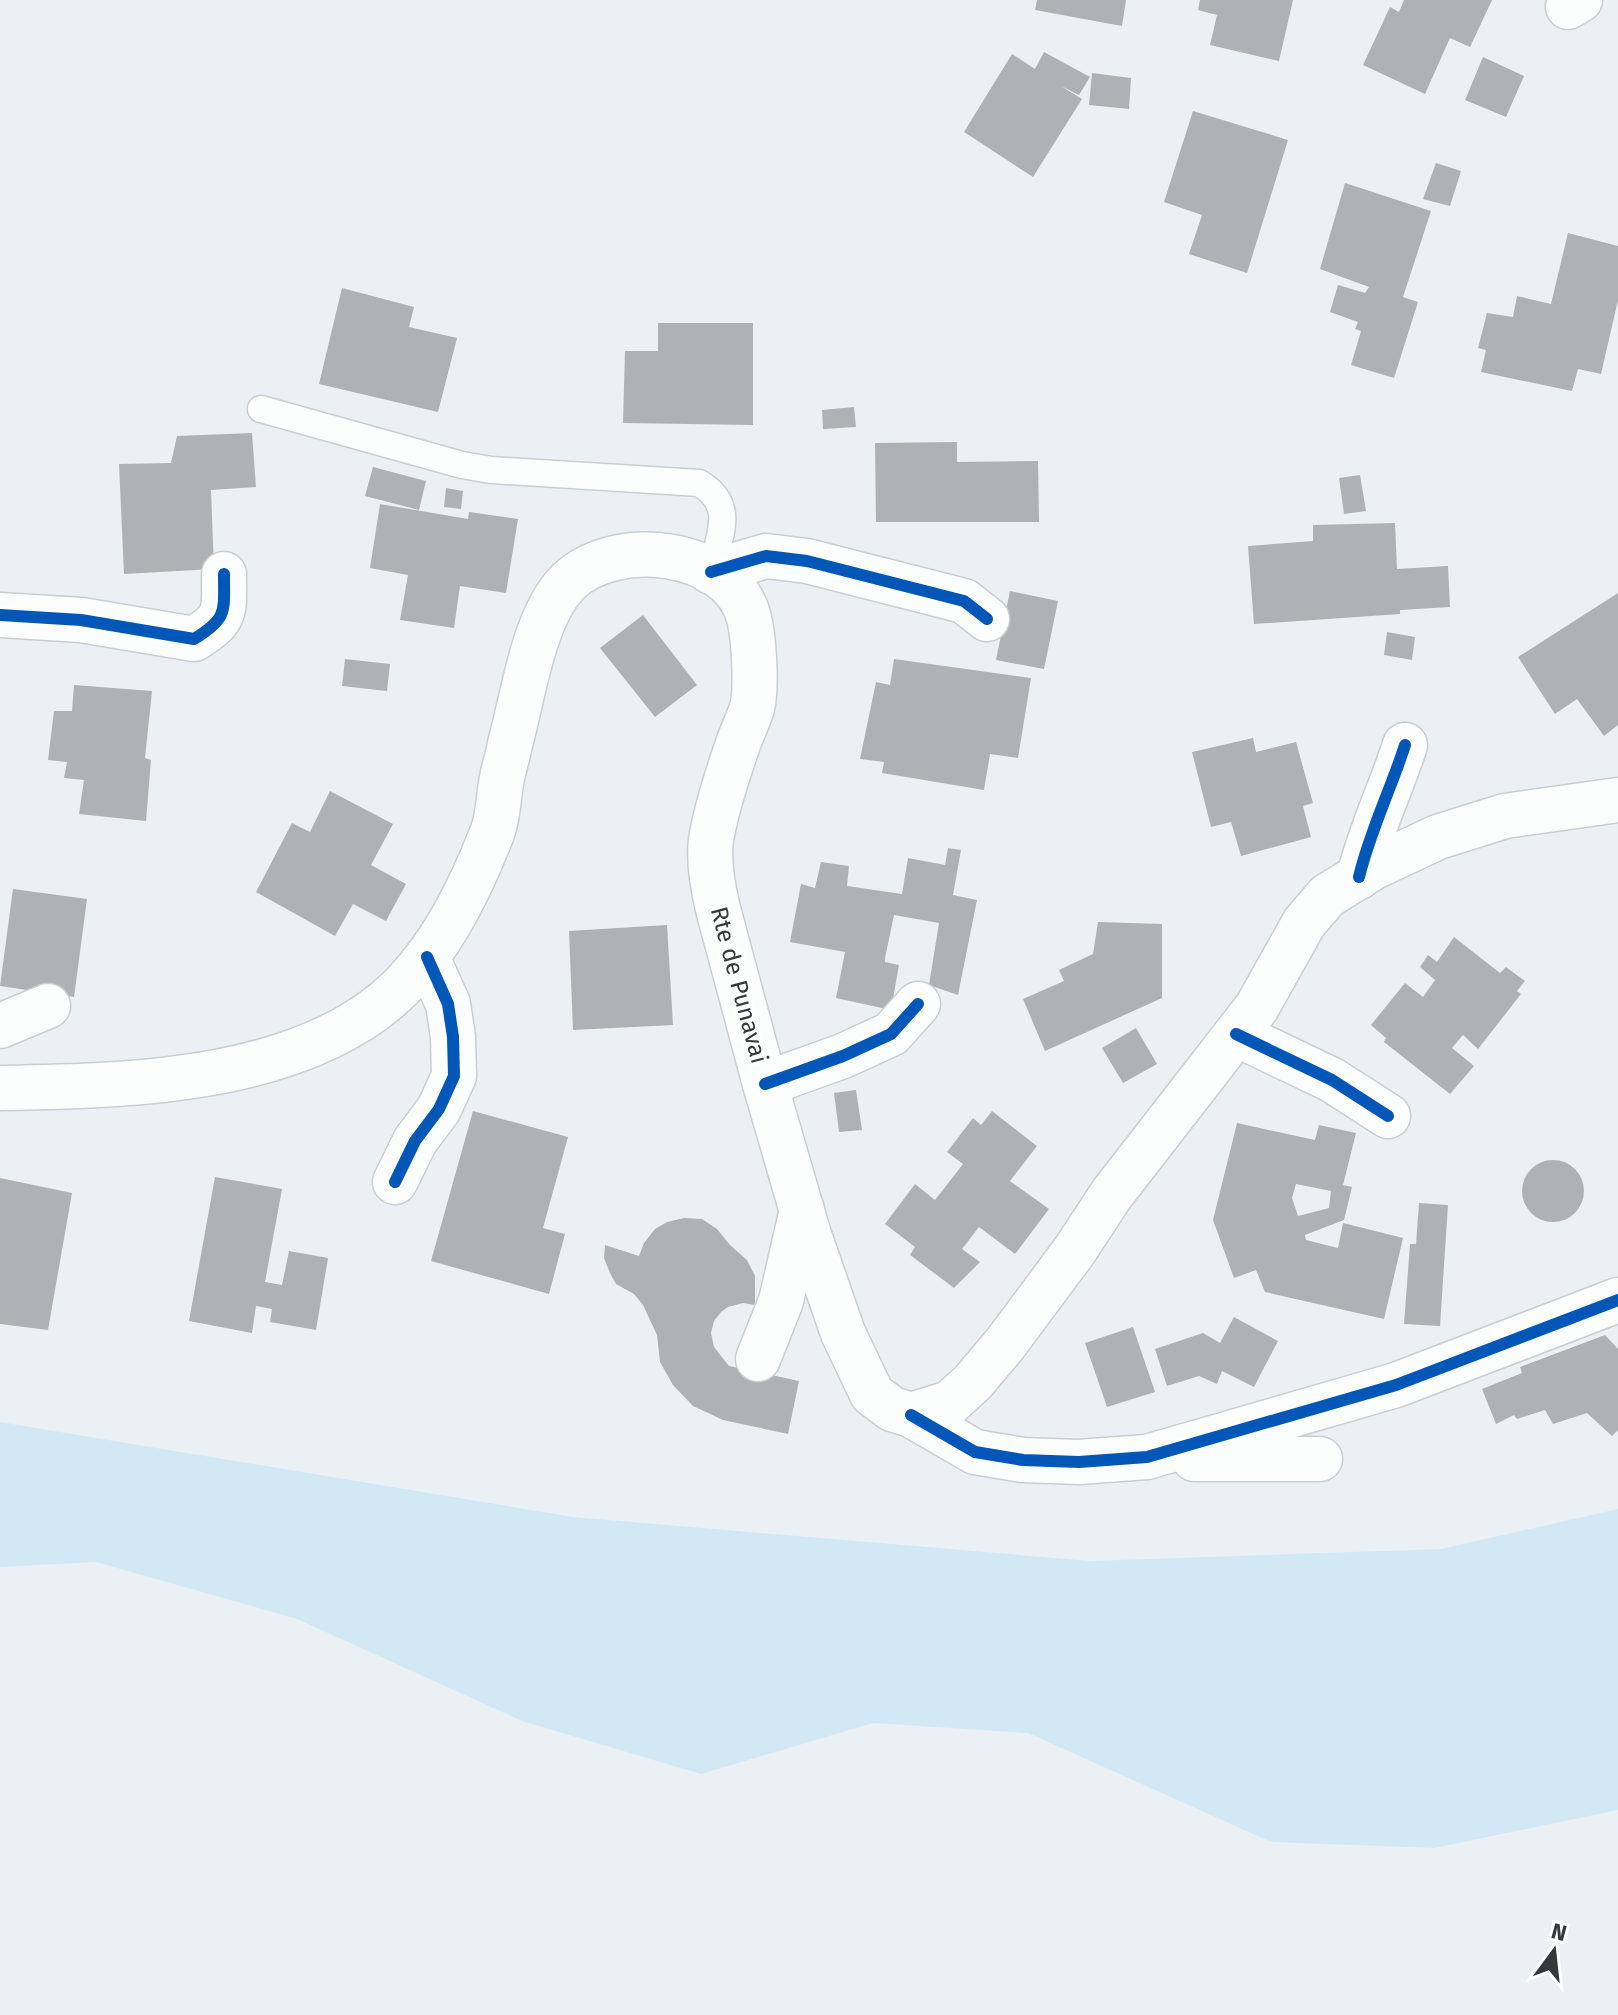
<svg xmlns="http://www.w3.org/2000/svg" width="1618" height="2015" font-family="'Fira Sans',sans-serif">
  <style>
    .green { fill: #d3e8f5 }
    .building { fill: #aeb2b5; fill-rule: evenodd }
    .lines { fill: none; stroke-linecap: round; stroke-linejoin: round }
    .service-casing { stroke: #caced1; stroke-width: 29 }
    .minor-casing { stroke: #caced1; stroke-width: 47 }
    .secondary-casing { stroke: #caced1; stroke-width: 47 }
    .service { stroke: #fcfdfd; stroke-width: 26 }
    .minor { stroke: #fcfdfd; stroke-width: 44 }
    .secondary { stroke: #fcfdfd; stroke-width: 44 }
    .cycleway-casing { stroke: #fff; stroke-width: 17 }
    .cycleway { stroke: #0057b8; stroke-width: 12 }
    .labels { text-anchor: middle; stroke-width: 8; stroke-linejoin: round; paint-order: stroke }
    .street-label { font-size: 24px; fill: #35393c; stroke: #fff }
  </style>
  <rect width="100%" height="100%" fill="#ebf0f4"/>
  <!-- green -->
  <polygon class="green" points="0,1422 573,1517 1090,1561 1441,1549 1618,1509 1618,1810 1434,1848 1271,1842 1028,1733 873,1723 701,1774 522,1721 297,1619 96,1562 0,1567"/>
  <!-- building -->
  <g class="building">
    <polygon points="1037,0 1126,0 1122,26 1035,10"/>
    <polygon points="1200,0 1293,0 1279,61 1210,45 1217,15 1198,10"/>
    <polygon points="1404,0 1492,0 1470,47 1450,38 1425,94 1363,65 1390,7 1399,12"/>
    <polygon points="1044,52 1090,77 1079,95 1061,86 1082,99 1033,177 964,132 1012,54 1035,69"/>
    <polygon points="1483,57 1524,76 1506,117 1465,100"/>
    <polygon points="1092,73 1131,78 1129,109 1089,105"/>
    <polygon points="1193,111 1288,140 1247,273 1189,254 1202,215 1164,202"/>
    <polygon points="1436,163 1461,171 1450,206 1423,199"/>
    <polygon points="1345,183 1431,211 1403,297 1418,302 1394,378 1351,365 1361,331 1355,329 1358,322 1330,312 1338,285 1365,293 1369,287 1320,269"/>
    <polygon points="1568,233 1618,246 1618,300 1601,374 1578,369 1572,391 1481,372 1486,350 1478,348 1487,313 1513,317 1517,296 1551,304"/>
    <polygon points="342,288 414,307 409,327 457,338 438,412 319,384"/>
    <polygon points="658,323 753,323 753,425 623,423 625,351 658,351"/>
    <polygon points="854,407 856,427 823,429 822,410"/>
    <polygon points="252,433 256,487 211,490 214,569 124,574 119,464 171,463 177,436"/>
    <polygon points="957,442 957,462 1038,461 1039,522 876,522 875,443"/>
    <polygon points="373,467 426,481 419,510 365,496"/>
    <polygon points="1360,475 1366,511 1344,514 1339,478"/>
    <polygon points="446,488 463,491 461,509 444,507"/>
    <polygon points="380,504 468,519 469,512 518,519 506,593 460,586 454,628 400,620 408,575 370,568"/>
    <polygon points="1395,523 1397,569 1448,566 1450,607 1400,610 1400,614 1254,624 1248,546 1313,541 1313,525"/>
    <polygon points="1010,591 1058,601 1044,669 996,660"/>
    <polygon points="1618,593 1618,725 1604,736 1577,699 1555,714 1518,657"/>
    <polygon points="643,615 697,685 655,717 600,648"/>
    <polygon points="1387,632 1415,637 1412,660 1384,655"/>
    <polygon points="345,659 390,664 387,691 342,686"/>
    <polygon points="894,659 1031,678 1018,758 990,754 984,790 882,773 884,762 860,759 876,682 890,685"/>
    <polygon points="74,685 152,691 145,758 151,760 146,821 79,814 84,780 64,778 67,762 48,760 54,711 72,711"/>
    <polygon points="1253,738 1256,752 1296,742 1313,803 1303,806 1311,837 1241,856 1231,822 1211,827 1192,752"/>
    <polygon points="330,791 393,824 371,865 406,884 386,921 353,904 335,936 256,892 292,823 310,832"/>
    <polygon points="948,848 961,850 953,895 977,900 958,995 929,985 939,923 894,915 885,958 885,962 899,965 891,1010 836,998 845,952 790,942 801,884 815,888 821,862 849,866 847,886 902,894 908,858 945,865"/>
    <polygon points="13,889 87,899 74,997 0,986"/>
    <polygon points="1098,922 1162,924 1162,998 1045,1051 1023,999 1064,981 1059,970 1093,954"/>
    <polygon points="667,925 673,1025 573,1030 569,931"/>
    <polygon points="1454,937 1500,973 1506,967 1525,981 1517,991 1521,994 1478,1049 1463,1035 1452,1048 1474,1066 1450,1094 1384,1042 1386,1038 1371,1025 1405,983 1423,997 1435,980 1420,967 1428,955 1437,962"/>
    <polygon points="1136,1028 1157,1064 1123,1083 1102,1048"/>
    <polygon points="856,1090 862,1130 839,1132 834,1093"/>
    <polygon points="473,1111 568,1137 543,1228 565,1234 549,1294 431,1261"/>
    <polygon points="992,1111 1037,1146 1010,1181 1049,1209 1015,1254 979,1227 962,1249 980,1262 954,1288 910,1255 915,1247 885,1224 915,1184 935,1200 963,1164 947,1152 973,1118 981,1125"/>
    <path d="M1237,1123L1315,1140L1319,1125L1356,1133L1343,1185L1352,1187L1344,1220L1305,1235L1306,1240L1338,1248L1343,1223L1403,1238L1384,1319L1265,1292L1256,1270L1234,1278L1213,1220ZM1296,1184L1331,1191L1329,1208L1298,1216L1292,1198Z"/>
    <circle cx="1553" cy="1191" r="31"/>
    <polygon points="215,1177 282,1189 265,1282 282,1285 289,1251 328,1258 316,1330 270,1322 272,1309 256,1306 252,1333 189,1321"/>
    <polygon points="0,1178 72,1193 48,1330 0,1324"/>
    <polygon points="1419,1203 1448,1205 1440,1326 1404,1324 1410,1244 1416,1244"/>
    <polygon points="684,1218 702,1219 717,1229 730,1245 747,1260 755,1276 755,1305 743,1303 728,1307 721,1312 714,1321 711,1333 714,1347 729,1366 799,1381 788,1434 723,1420 693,1406 673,1385 660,1362 657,1335 643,1305 634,1294 616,1284 610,1273 604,1258 605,1245 639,1256 644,1243 655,1229 667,1222"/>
    <polygon points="1234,1317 1278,1341 1254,1387 1222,1371 1217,1384 1199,1376 1167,1386 1155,1349 1203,1333 1220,1343"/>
    <polygon points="1133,1327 1155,1392 1107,1407 1085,1343"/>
    <polygon points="1605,1335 1618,1349 1618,1430 1612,1436 1587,1413 1553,1424 1545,1410 1517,1419 1514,1415 1496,1424 1482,1389 1522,1373 1520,1367"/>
  </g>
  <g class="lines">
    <defs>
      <path id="service" d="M261,409L462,465L491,470L699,483C737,505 719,536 711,572"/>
      <g id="minor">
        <polyline points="1568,7 1580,0"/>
        <polyline points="711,572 766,556 807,561 964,601 987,619"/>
        <path d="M0,615L81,620L194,639C228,618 224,612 224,574"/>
        <path d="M1359,877C1370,831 1391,789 1405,745"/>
        <polyline points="0,1026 48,1006"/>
        <polyline points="1236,1034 1332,1080 1388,1116"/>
        <polyline points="765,1084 843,1056 891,1034 918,1004"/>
        <polyline points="395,1182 415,1141 439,1109 454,1076 453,1037 448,1004 427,957"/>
        <polyline points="758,1359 781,1301 802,1210"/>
        <polyline points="911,1415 975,1452 1023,1460 1079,1462 1147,1457 1396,1385 1618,1300"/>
        <polyline points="1194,1459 1320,1459"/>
      </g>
      <path id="secondary" d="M0,1088C129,1086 311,1083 406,982C445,941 472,885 492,833C499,816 498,796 502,778C504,767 508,756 510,744C523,698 533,617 568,582C615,536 731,548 749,618C754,638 757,688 752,708C748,721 741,734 737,747C727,776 716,809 711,840C708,862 713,888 718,909L765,1084L808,1232L843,1333L872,1394L892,1409L911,1415L950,1403L973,1382L1005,1344L1075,1250L1111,1195L1257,1007L1304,923L1327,896L1374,867L1438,837L1505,816L1618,800"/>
    </defs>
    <!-- service casing -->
    <use href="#service" class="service-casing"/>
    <!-- minor casing -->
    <use href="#minor" class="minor-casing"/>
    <!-- secondary casing -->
    <use href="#secondary" class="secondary-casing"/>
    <!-- service -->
    <use href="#service" class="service"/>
    <!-- minor -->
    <use href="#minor" class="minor"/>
    <!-- secondary -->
    <use href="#secondary" class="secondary"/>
    <defs>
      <g id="cycleway">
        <polyline points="711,572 766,556 807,561 964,601 987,619"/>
        <path d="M0,615L81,620L194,639C228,618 224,612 224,574"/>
        <path d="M1359,877C1370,831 1391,789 1405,745"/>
        <polyline points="1236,1034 1332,1080 1388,1116"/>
        <polyline points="765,1084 843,1056 891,1034 918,1004"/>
        <polyline points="395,1182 415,1141 439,1109 454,1076 453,1037 448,1004 427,957"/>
        <polyline points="911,1415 975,1452 1023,1460 1079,1462 1147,1457 1396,1385 1618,1300"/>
      </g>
    </defs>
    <!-- cycleway casing -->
    <use href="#cycleway" class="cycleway-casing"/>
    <!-- cycleway -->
    <use href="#cycleway" class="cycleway"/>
  </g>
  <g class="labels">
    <!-- street labels -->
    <g class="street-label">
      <text transform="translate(739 985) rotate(75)" y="8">Rte de Punavai</text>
    </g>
  </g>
  <!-- north arrow -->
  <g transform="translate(1554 1951) rotate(15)" stroke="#ffffff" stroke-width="6" paint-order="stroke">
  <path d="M0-6L14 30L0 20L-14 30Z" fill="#35393c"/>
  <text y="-12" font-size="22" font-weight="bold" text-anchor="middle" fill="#35393c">N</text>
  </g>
</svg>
